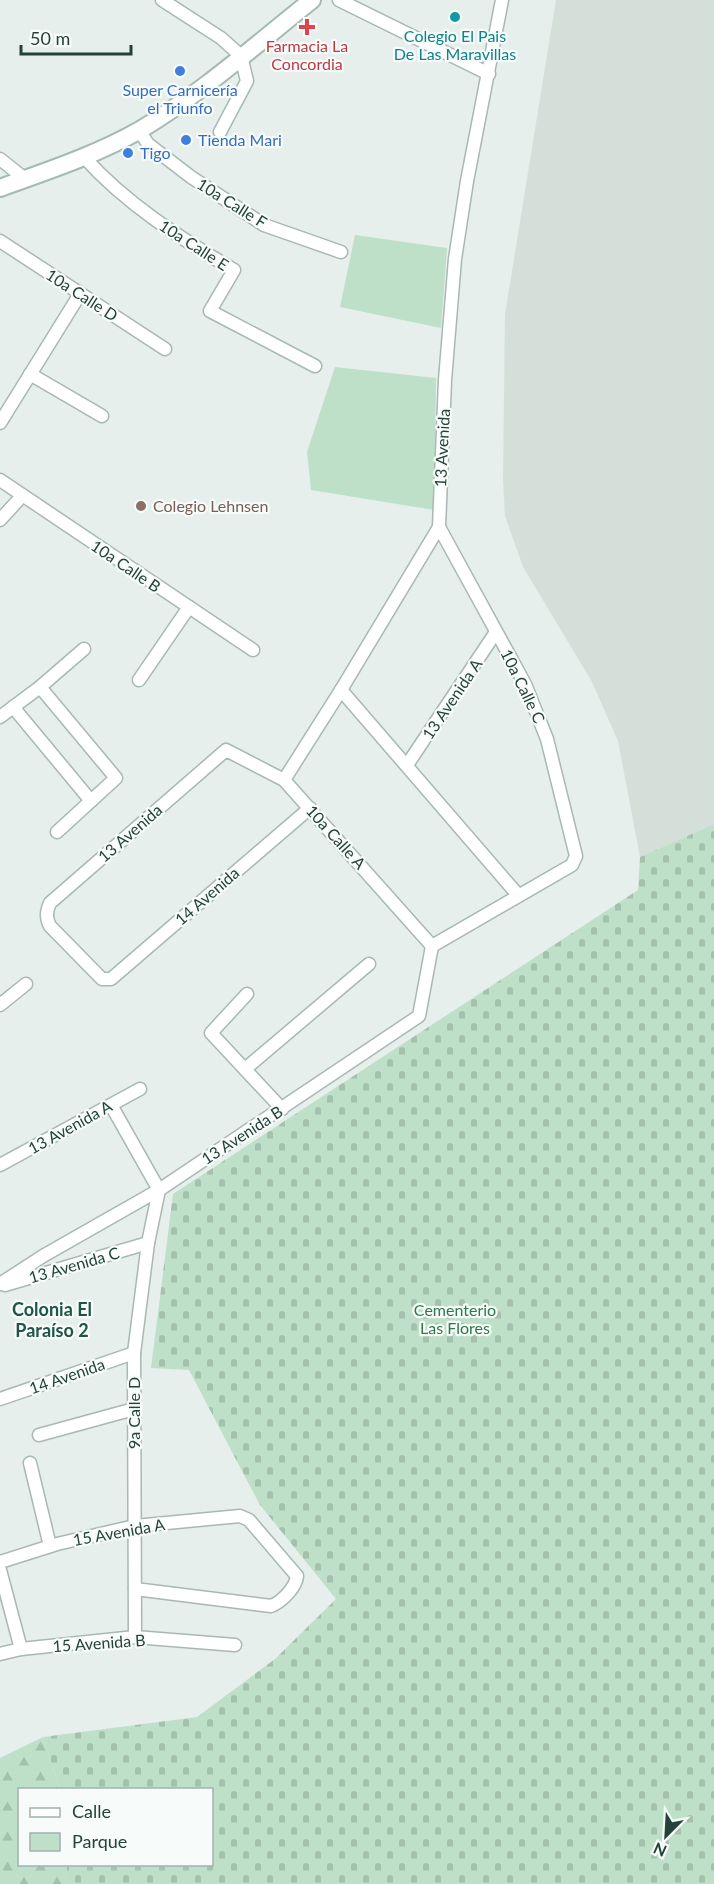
<svg xmlns="http://www.w3.org/2000/svg" width="714" height="1884" font-family="Lato,sans-serif">
  <style>
    .built { fill: #d4dfda }
    .forest { fill: url(#forest-firs) }
    .cemetery { fill: url(#cemetery-stones) }
    .park { fill: #bfe0c8 }
    .lines { fill: none; stroke-linecap: round; stroke-linejoin: round }
    .minor-casing { stroke: #a8b8b2; stroke-width: 15 }
    .secondary-casing { stroke: #a4bbb3; stroke-width: 20 }
    .minor { stroke: #fff; stroke-width: 12 }
    .secondary { stroke: #fff; stroke-width: 16 }
    .culture-dot { fill: #0f9aa8; stroke: #f7fbf9; stroke-width: 2 }
    .health-dot { fill: #e0444e; stroke: #f7fbf9; stroke-width: 2 }
    .shop-dot { fill: #3f7fe0; stroke: #f7fbf9; stroke-width: 2 }
    .education-dot { fill: #8d6e63; stroke: #f7fbf9; stroke-width: 2 }
    .labels { text-anchor: middle; stroke-width: 4.5; stroke-linejoin: round; paint-order: stroke }
    .culture-label { font-size: 16px; fill: #0d838f; stroke: #f7fbf9 }
    .health-label { font-size: 16px; fill: #be3a42; stroke: #f7fbf9 }
    .shop-label { font-size: 16px; fill: #366cbe; stroke: #f7fbf9; text-anchor: start }
    .street-label { font-size: 16px; fill: #24423a; stroke: #f7fbf9 }
    .education-label { font-size: 16px; fill: #785e54; stroke: #f7fbf9; text-anchor: start }
    .park-label { font-size: 16px; fill: #2d7a4b; stroke: #f7fbf9 }
    .neighbourhood-label { font-size: 18px; font-weight: bold; fill: #1f5548; stroke: #f7fbf9 }
  </style>
  <defs>
    <pattern id="forest-firs" width="22" height="20" patternUnits="userSpaceOnUse" patternTransform="scale(1.5)"><rect width="22" height="20" fill="#bfe0c8"/><path d="M5 1l3.5 6h-7zM16 11l3.5 6h-7z" fill="#a4c1ad"/></pattern>
    <pattern id="cemetery-stones" width="16" height="16" patternUnits="userSpaceOnUse" patternTransform="scale(1.5)"><rect width="16" height="16" fill="#bfe0c8"/><path d="M2 7V4a2 2 0 0 1 4 0v3zM10 15v-3a2 2 0 0 1 4 0v3z" fill="#a4c1ad"/></pattern>
  </defs>
  <rect width="100%" height="100%" fill="#e6efeb"/>
  <!-- built -->
  <polygon class="built" points="556,0 714,0 714,824 640,857 618,741 592,682 523,567 505,516 503,479 505,314"/>
  <!-- forest -->
  <polygon class="forest" points="43,1737 60,1789 20,1790 20,1864 67,1865 65,1884 0,1884 0,1758"/>
  <!-- cemetery -->
  <polygon class="cemetery" points="714,824 714,1884 65,1884 67,1865 212,1864 212,1790 60,1789 43,1737 197,1717 275,1659 336,1599 260,1505 189,1370 151,1368 173,1194 638,890 640,857"/>
  <!-- park -->
  <g class="park">
    <polygon points="355,235 447,248 441,328 340,307"/>
    <polygon points="335,367 436,378 434,510 311,490 307,452"/>
  </g>
  <g class="lines">
    <defs>
      <g id="minor">
        <polyline points="162,0 221,38 241,56 247,81 220,132"/>
        <polyline points="339,0 489,74"/>
        <polyline points="139,130 148,144 191,177 264,225 341,252"/>
        <path d="M84,157C126,204 180,238 234,270L210,311L315,366"/>
        <polyline points="0,159 25,179"/>
        <polyline points="0,241 165,349"/>
        <polyline points="30,374 102,416"/>
        <polyline points="0,423 80,294"/>
        <polyline points="0,480 253,650"/>
        <polyline points="0,520 22,496"/>
        <polyline points="139,680 189,607"/>
        <polyline points="40,687 116,778 57,832"/>
        <polyline points="341,690 518,895"/>
        <polyline points="13,707 91,801"/>
        <polyline points="0,717 40,687 84,649"/>
        <polyline points="407,765 496,632"/>
        <polyline points="284,780 341,690 439,527 445,380 455,259 467,181 502,0"/>
        <path d="M310,808L111,979H102L50,926C46,918 46,912 50,903L226,750L284,780L432,946"/>
        <polyline points="432,946 572,865 576,856 547,739 525,684 439,527"/>
        <polyline points="247,994 211,1033 282,1109"/>
        <polyline points="0,1005 26,984"/>
        <polyline points="245,1069 369,964"/>
        <polyline points="111,1105 159,1190 148,1243 134,1353 135,1637"/>
        <polyline points="0,1165 140,1089"/>
        <polyline points="0,1284 43,1256 159,1190 419,1016 432,946"/>
        <polyline points="5,1285 148,1243"/>
        <polyline points="0,1399 134,1353"/>
        <polyline points="39,1435 134,1409"/>
        <polyline points="30,1463 50,1546"/>
        <path d="M0,1562L57,1544L135,1526L240,1516L249,1520L297,1576C296,1587 282,1602 271,1606L135,1589"/>
        <polyline points="0,1570 21,1649"/>
        <polyline points="0,1654 21,1649 135,1637 235,1645"/>
      </g>
      <path id="secondary" d="M0,188C47,171 96,155 140,130C199,95 258,43 312,0"/>
    </defs>
    <!-- minor casing -->
    <use href="#minor" class="minor-casing"/>
    <!-- secondary casing -->
    <use href="#secondary" class="secondary-casing"/>
    <!-- minor -->
    <use href="#minor" class="minor"/>
    <!-- secondary -->
    <use href="#secondary" class="secondary"/>
  </g>
  <!-- markers -->
  <circle class="culture-dot" cx="455" cy="17" r="6"/>
  <path class="health-dot" d="M304 18h6v6h6v6h-6v6h-6v-6h-6v-6h6z"/>
  <g class="shop-dot">
    <circle cx="180" cy="71" r="6"/>
    <circle cx="186" cy="140" r="6"/>
    <circle cx="128" cy="153" r="6"/>
  </g>
  <circle class="education-dot" cx="141" cy="506" r="6"/>
  <g class="labels">
    <!-- culture labels -->
    <g class="culture-label">
      <text x="455" y="42">Colegio El Pais<tspan x="455" dy="18">De Las Maravillas</tspan></text>
    </g>
    <!-- health labels -->
    <g class="health-label">
      <text x="307" y="52">Farmacia La<tspan x="307" dy="18">Concordia</tspan></text>
    </g>
    <!-- shop labels -->
    <g class="shop-label">
      <text x="180" y="96" text-anchor="middle">Super Carnicería<tspan x="180" dy="18">el Triunfo</tspan></text>
      <text x="198" y="146">Tienda Mari</text>
      <text x="140" y="159">Tigo</text>
    </g>
    <!-- street labels -->
    <g class="street-label">
      <text transform="translate(232 203) rotate(32)" y="6">10a Calle F</text>
      <text transform="translate(194 245) rotate(33)" y="6">10a Calle E</text>
      <text transform="translate(82 295) rotate(33)" y="6">10a Calle D</text>
      <text transform="translate(442 448) rotate(-87)" y="6">13 Avenida</text>
      <text transform="translate(126 566) rotate(34)" y="6">10a Calle B</text>
      <text transform="translate(523 686) rotate(64)" y="6">10a Calle C</text>
      <text transform="translate(452 699) rotate(-56)" y="6">13 Avenida A</text>
      <text transform="translate(130 833) rotate(-41)" y="6">13 Avenida</text>
      <text transform="translate(336 837) rotate(48)" y="6">10a Calle A</text>
      <text transform="translate(207 896) rotate(-41)" y="6">14 Avenida</text>
      <text transform="translate(70 1127) rotate(-29)" y="6">13 Avenida A</text>
      <text transform="translate(242 1135) rotate(-33)" y="6">13 Avenida B</text>
      <text transform="translate(74 1265) rotate(-16)" y="6">13 Avenida C</text>
      <text transform="translate(67 1376) rotate(-19)" y="6">14 Avenida</text>
      <text transform="translate(134 1413) rotate(-90)" y="6">9a Calle D</text>
      <text transform="translate(119 1532) rotate(-10)" y="6">15 Avenida A</text>
      <text transform="translate(99 1643) rotate(-4)" y="6">15 Avenida B</text>
    </g>
    <!-- education labels -->
    <g class="education-label">
      <text x="153" y="512">Colegio Lehnsen</text>
    </g>
    <!-- park labels -->
    <g class="park-label">
      <text x="455" y="1316">Cementerio<tspan x="455" dy="18">Las Flores</tspan></text>
    </g>
    <!-- neighbourhood labels -->
    <g class="neighbourhood-label">
      <text x="52" y="1316">Colonia El<tspan x="52" dy="21">Paraíso 2</tspan></text>
    </g>
  </g>
  <!-- legend -->
  <rect x="18" y="1788" width="195" height="78" fill="#f7fbf9" stroke="#a3b1ad" stroke-width="1.5"/>
  <rect x="30" y="1808" width="30" height="9" fill="#ffffff" stroke="#a3b1ad" stroke-width="1.5"/>
  <text x="72" y="1818" font-size="18" fill="#24423a">Calle</text>
  <rect x="30" y="1833" width="30" height="18" fill="#bfe0c8" stroke="#a3b1ad" stroke-width="1.5"/>
  <text x="72" y="1848" font-size="18" fill="#24423a">Parque</text>
  <!-- north arrow -->
  <g transform="translate(666 1836) rotate(204)" stroke="#f7fbf9" stroke-width="4.5" paint-order="stroke">
  <path d="M0-4.5L10 22L0 15L-10 22Z" fill="#24423a"/>
  <text y="-9" font-size="16" font-weight="bold" text-anchor="middle" fill="#24423a">N</text>
  </g>
  <!-- scale -->
  <path d="M21 45v9h110v-9" fill="none" stroke="#24423a" stroke-width="3"/>
  <text x="30" y="45" font-size="18" fill="#24423a" stroke="#f7fbf9" stroke-width="4.5" paint-order="stroke">50 m</text>
</svg>
